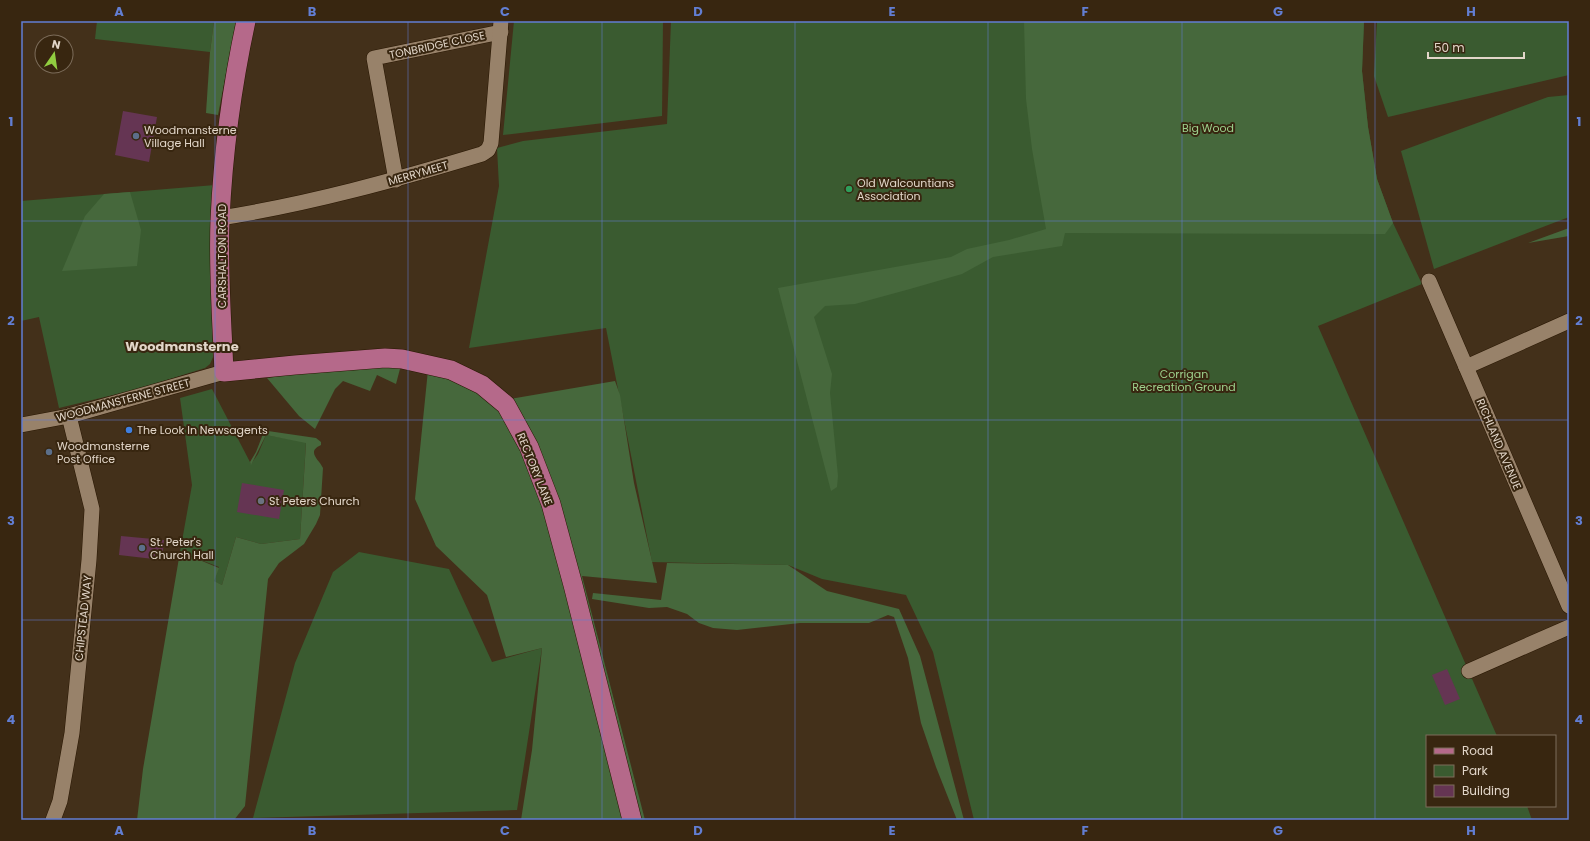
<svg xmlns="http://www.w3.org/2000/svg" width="1590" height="841" font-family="Poppins,sans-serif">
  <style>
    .green { fill: #3a5b30 }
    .forest { fill: #46683c }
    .building { fill: #653553 }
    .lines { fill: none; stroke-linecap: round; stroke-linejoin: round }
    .minor-casing { stroke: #291703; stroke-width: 16 }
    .major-casing { stroke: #291703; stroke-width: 20 }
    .minor { stroke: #98826a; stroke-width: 15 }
    .major { stroke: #b5698a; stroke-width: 19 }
    .grid { fill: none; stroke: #627ed3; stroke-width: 1; stroke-opacity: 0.55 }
    .service-dot { fill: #5c6f8a; stroke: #382610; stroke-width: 1.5 }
    .leisure-dot { fill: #2e9e5b; stroke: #382610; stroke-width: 1.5 }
    .shop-dot { fill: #3f7fe0; stroke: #382610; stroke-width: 1.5 }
    .worship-dot { fill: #6b7280; stroke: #382610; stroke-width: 1.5 }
    .labels { text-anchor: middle; stroke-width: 4; stroke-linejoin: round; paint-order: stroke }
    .street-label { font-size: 11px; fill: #e2d6c9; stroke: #382610 }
    .park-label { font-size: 11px; fill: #9dd18d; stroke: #382610 }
    .poi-label { font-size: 11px; fill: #e2d6c9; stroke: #382610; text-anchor: start }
    .quarter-label { font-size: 13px; font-weight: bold; fill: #e2d6c9; stroke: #382610 }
    .neatline { fill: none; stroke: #627ed3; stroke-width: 1.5 }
    .grid-label { font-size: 13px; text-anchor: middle; font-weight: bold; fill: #627ed3 }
  </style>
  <rect width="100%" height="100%" fill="#43301a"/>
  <!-- green -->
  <g class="green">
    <polygon points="97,21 214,21 210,52 95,39"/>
    <polygon points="514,21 663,21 662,116 503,135"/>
    <polygon points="671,21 1364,21 1362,71 1368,127 1377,179 1393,223 1422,284 1318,326 1497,736 1427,736 1427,806 1527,806 1532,820 974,820 933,652 906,595 822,579 788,565 652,562 606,328 469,348 499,186 497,148 523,141 667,124"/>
    <polygon points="1377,21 1569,21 1569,75 1388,117 1374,76"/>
    <polygon points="1569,95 1569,217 1434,269 1401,151 1548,97"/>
    <polygon points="215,185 212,219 213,357 210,364 205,368 138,389 59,408 39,317 21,321 21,201"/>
    <polygon points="212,389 251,464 258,454 266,435 306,442 300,539 261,544 236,537 222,585 213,581 219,567 180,552 192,485 180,398"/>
    <polygon points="359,552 449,569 492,662 542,648 517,810 253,818 295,663 333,572"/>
  </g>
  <!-- forest -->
  <g class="forest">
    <polygon points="214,21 236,21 218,115 206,113 210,52"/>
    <polygon points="1024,21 1364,21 1362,71 1368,127 1377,179 1393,223 1385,234 1065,233 1062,246 993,257 962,274 910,289 855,304 825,306 814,317 832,374 830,393 838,476 837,487 831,491 778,288 951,257 967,249 1009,240 1046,229 1032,149 1026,99"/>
    <polygon points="130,192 141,230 137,266 62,271 85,216 104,194"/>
    <polygon points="1569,228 1569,236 1528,243"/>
    <polygon points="401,365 396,384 377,375 370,391 343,381 335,389 315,429 299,416 267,378 294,374"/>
    <polygon points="428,370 510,399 615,381 620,395 634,483 657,583 582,576 645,820 521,820 532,750 542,648 506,657 487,595 436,546 415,499"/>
    <path d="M268,431L316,438L321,442V445C306,452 319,459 323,468L320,515L316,524L304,544L279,563L268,579L245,806L234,820H137L143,769L180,552L219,568L214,581L222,585L236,537L261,544L300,539L306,443L266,435L251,465L250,462L256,452L263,434Z"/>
    <polygon points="667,563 788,565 827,591 899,609 920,656 964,820 957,820 936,767 921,723 908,658 894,617 888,615 869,623 800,623 737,630 713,628 699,623 687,614 667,607 649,608 592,599 593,593 661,600"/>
  </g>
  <!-- building -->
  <g class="building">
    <polygon points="123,111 157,117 149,162 115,155"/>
    <polygon points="242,483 284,490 279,519 237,512"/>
    <polygon points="121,536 164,540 162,560 119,555"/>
    <polygon points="1447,669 1460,699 1445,705 1432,675"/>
  </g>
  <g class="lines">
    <defs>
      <g id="minor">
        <polyline points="396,180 374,58 501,32"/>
        <path d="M220,218C309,204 396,180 482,154L488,150L491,143L501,21"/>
        <polyline points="1429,281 1569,606"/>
        <polyline points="1466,367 1569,321"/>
        <polyline points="21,425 69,416 224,372"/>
        <polyline points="1469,671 1569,627"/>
        <polyline points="53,820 60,801 72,733 89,560 92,509 69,416"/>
      </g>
      <path id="major" d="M246,21C232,86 223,153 220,220C218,271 222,322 224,372L295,365L385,358L402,359L451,370L482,385L506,405L529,447L551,504L573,585L632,820"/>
    </defs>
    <!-- minor casing -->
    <use href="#minor" class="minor-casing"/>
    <!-- major casing -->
    <use href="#major" class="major-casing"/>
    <!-- minor -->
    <use href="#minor" class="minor"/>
    <!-- major -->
    <use href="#major" class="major"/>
  </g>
  <!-- grid -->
  <path class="grid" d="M215,21V820M408,21V820M602,21V820M795,21V820M988,21V820M1182,21V820M1375,21V820M21,221H1569M21,420H1569M21,620H1569"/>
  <!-- markers -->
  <g class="service-dot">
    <circle cx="136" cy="136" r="4"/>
    <circle cx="49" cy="452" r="4"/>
    <circle cx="142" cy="548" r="4"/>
  </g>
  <circle class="leisure-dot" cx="849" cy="189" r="4"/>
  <circle class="shop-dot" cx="129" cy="430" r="4"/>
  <circle class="worship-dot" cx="261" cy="501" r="4"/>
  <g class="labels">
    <!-- street labels -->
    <g class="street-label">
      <text transform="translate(437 45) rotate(-12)" y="4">TONBRIDGE CLOSE</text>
      <text transform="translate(418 173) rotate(-16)" y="4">MERRYMEET</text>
      <text transform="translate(222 256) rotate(-90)" y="4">CARSHALTON ROAD</text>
      <text transform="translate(123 400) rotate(-15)" y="4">WOODMANSTERNE STREET</text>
      <text transform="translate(1499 444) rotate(67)" y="4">RICHLAND AVENUE</text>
      <text transform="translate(535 469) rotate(68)" y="4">RECTORY LANE</text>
      <text transform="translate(83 618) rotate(-84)" y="4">CHIPSTEAD WAY</text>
    </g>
    <!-- park labels -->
    <g class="park-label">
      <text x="1208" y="132">Big Wood</text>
      <text x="1184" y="378">Corrigan<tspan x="1184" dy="13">Recreation Ground</tspan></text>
    </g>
    <!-- poi labels -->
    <g class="poi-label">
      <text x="144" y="134">Woodmansterne<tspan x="144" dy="13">Village Hall</tspan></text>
      <text x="857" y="187">Old Walcountians<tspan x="857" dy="13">Association</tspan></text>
      <text x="137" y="434">The Look In Newsagents</text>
      <text x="57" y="450">Woodmansterne<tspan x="57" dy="13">Post Office</tspan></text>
      <text x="269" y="505">St Peters Church</text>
      <text x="150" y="546">St. Peter's<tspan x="150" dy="13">Church Hall</tspan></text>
    </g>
    <!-- quarter labels -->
    <g class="quarter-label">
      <text x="182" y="351">Woodmansterne</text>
    </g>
  </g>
  <!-- border -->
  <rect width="1590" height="841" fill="none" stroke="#382610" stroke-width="44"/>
  <!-- legend -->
  <rect x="1426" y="735" width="130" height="72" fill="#382610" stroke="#7c6c5a"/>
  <rect x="1434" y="748" width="20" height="6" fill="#b5698a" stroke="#7c6c5a"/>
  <text x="1462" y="755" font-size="12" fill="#e2d6c9">Road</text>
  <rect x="1434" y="765" width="20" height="12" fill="#3a5b30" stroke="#7c6c5a"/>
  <text x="1462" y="775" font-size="12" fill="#e2d6c9">Park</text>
  <rect x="1434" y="785" width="20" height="12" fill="#653553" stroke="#7c6c5a"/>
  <text x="1462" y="795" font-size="12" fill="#e2d6c9">Building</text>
  <!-- north arrow -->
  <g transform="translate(54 54) rotate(13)"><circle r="19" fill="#382610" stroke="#7c6c5a"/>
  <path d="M0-3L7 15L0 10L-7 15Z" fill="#91cd40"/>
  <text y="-6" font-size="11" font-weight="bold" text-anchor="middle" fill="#e2d6c9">N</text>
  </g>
  <!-- scale -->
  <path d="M1428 52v6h96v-6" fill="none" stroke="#e2d6c9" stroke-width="2"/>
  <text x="1434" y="52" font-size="12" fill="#e2d6c9" stroke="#382610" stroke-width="3" paint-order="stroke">50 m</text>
  <rect x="22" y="22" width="1546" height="797" class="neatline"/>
  <g class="grid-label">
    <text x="119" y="16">A</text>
    <text x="312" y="16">B</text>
    <text x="505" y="16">C</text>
    <text x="698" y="16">D</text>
    <text x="892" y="16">E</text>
    <text x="1085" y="16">F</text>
    <text x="1278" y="16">G</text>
    <text x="1471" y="16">H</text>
    <text x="11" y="126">1</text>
    <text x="1579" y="126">1</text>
    <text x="11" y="325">2</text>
    <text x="1579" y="325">2</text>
    <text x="11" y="525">3</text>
    <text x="1579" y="525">3</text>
    <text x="11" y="724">4</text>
    <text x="1579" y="724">4</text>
    <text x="119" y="835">A</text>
    <text x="312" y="835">B</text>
    <text x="505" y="835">C</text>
    <text x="698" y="835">D</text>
    <text x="892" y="835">E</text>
    <text x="1085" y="835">F</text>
    <text x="1278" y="835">G</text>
    <text x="1471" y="835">H</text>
  </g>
</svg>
